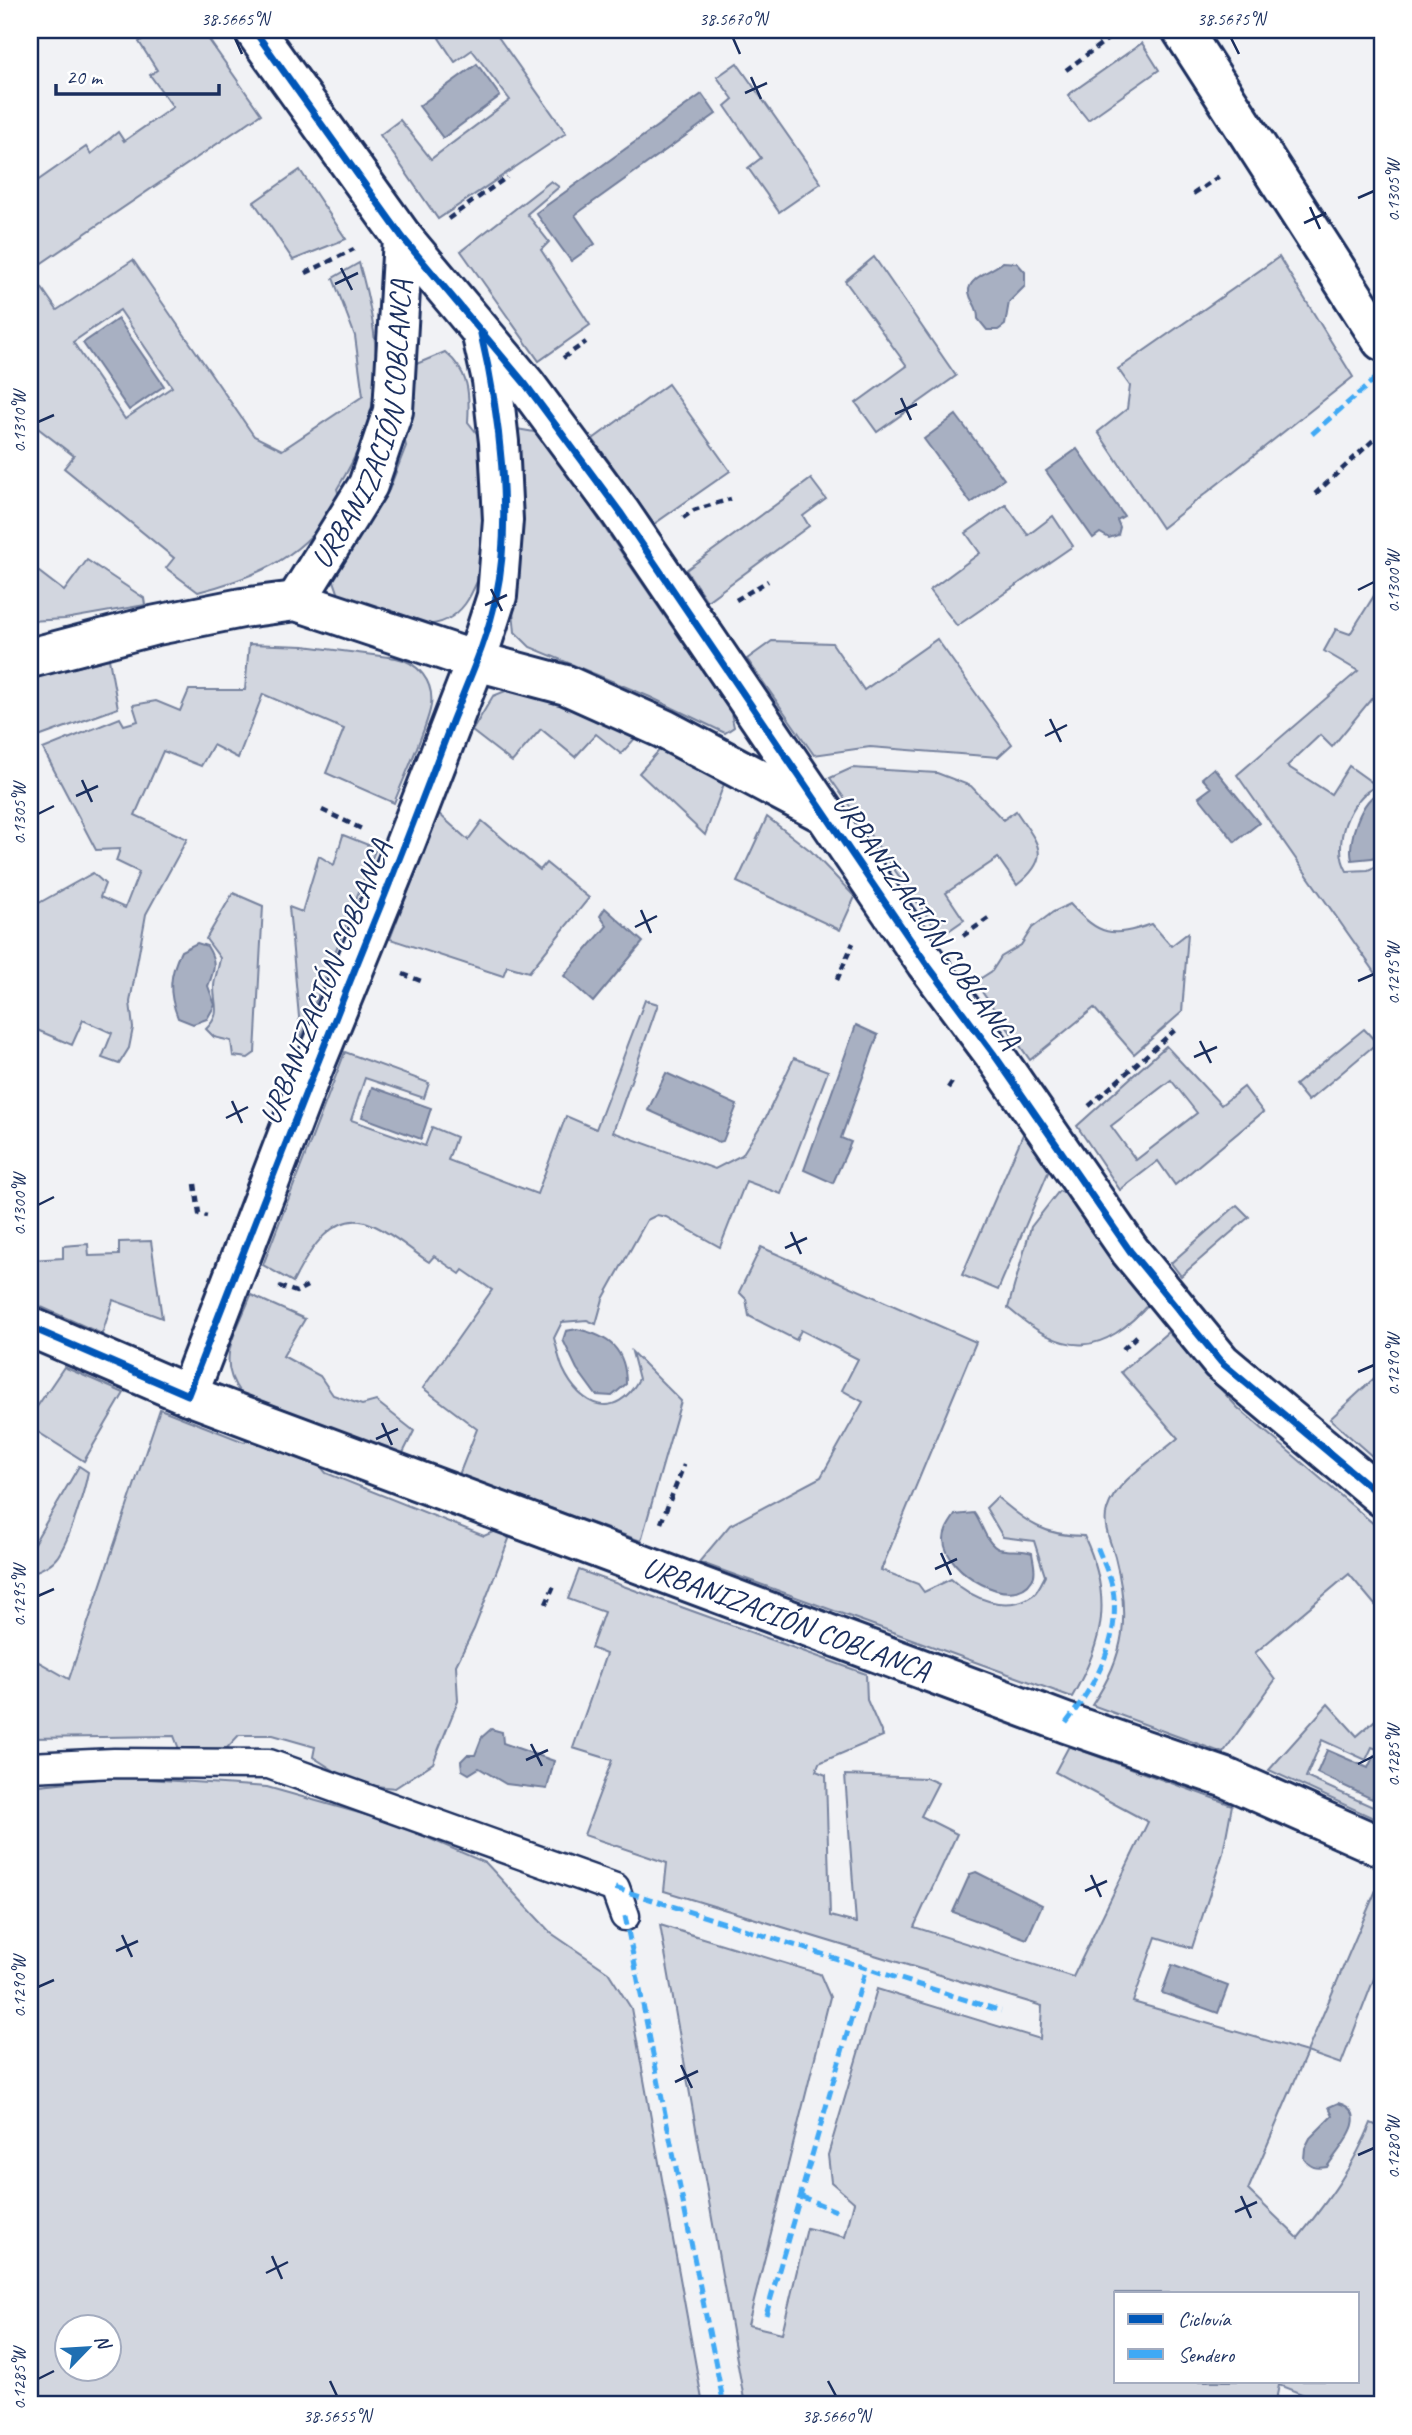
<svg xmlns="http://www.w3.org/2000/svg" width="1412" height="2435" font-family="Caveat,sans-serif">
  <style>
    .green { fill: #d2d6df; stroke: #76829e; stroke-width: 2; fill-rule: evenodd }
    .water { fill: #a8b0c2; stroke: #707c9a; stroke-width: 2 }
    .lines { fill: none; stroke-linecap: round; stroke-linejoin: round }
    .lane-casing { stroke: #1b2f5e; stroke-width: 33 }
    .street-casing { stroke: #1b2f5e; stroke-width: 44 }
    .path { stroke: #1b2f5e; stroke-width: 4.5; stroke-dasharray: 7 5; stroke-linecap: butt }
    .lane { stroke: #fff; stroke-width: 28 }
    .street { stroke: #fff; stroke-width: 38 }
    .quiet { stroke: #3fa9f5; stroke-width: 5; stroke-dasharray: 10 5; stroke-linecap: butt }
    .cycleway-casing { stroke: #fff; stroke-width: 11 }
    .cycleway { stroke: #0057b8; stroke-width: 7 }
    .ticks { fill: none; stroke: #1b2f5e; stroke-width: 2.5 }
    .labels { text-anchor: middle; stroke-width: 5; stroke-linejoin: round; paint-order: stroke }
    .street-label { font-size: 30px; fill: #1b2f5e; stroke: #fff }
    .neatline { fill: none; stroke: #1b2f5e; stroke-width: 2.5 }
    .ticks-label { font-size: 18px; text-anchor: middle; fill: #1b2f5e }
  </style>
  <rect width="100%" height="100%" fill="#f1f2f5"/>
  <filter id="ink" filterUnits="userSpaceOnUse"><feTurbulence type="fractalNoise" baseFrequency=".0143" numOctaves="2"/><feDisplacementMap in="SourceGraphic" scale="14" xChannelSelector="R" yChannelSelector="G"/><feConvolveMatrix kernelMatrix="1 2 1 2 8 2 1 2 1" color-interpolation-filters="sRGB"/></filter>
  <g filter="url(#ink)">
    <!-- green -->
    <g class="green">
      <path d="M156,30H202L261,114L30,271L57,310L133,260L254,436L282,450L363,396L355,336L333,278L359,263C384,350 386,411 337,489L340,498C307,555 261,576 198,592L166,568L174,558L64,468L74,456L30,422V186L86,147L91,154L118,132L124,141L173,107L150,75L157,70L139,42ZM120,310L172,387L125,419L73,342Z"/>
      <polygon points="450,30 501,30 496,34 566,133 438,219 380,135 400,120 431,159 510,100 472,50 455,62 439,38"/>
      <polygon points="1142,43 1159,70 1088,120 1068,95"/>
      <polygon points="737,63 821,183 779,212 748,168 761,158 725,106 733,99 717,77"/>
      <polygon points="300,170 346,239 293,260 254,202"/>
      <polygon points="551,181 559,187 527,214 549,242 541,250 590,325 539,361 461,251"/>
      <polygon points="874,257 956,376 877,432 856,403 907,366 845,281"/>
      <polygon points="1279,257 1353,377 1162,528 1098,432 1127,409 1130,386 1118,369"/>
      <path d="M445,352C469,372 470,392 468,422L479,436L517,429L540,433L584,483L580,492L731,713L734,727L725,733L650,697L530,647L515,632L512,601L482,570C477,581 472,595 465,604C432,648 376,611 339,595L333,578L342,559L389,490L404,451L406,446L400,421L414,365Z"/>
      <polygon points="668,384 730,471 654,524 593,439"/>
      <polygon points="811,479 826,499 803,516 809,526 707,601 686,570"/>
      <polygon points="1006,505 1028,535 1053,516 1073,546 957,626 930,590 980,553 966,533"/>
      <polygon points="87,560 144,598 145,605 65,619 30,621 30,565 64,591"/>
      <path d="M1382,583V686L1332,747L1320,735L1287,766L1331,794L1349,766L1377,786C1349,797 1331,845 1347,871L1368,870L1382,864V982L1237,775L1358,671L1324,651L1336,629L1350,634Z"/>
      <polygon points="937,639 1012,744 998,757 870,747 814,755 747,659 772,641 832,643 864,690"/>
      <path d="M249,644L304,646L396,658C418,662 434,682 431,705C428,727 403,779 394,803L326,773L344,729L263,694L238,758L213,745L201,766L163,751L135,815L187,839L146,914L130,1002L133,1028L129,1048L119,1064L102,1058L112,1033L83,1020L72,1045L30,1027V908L93,873L105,884L100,897L125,908L139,872L116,861L120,849L96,850L43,749L120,718L124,725L138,721L133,705L156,701L180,711L189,690H245Z"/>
      <polygon points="109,659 118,708 30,740 30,679"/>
      <polygon points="518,686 639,734 621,754 596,734 575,757 541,729 512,762 472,731 493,696"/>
      <polygon points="662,747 724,784 705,835 639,773"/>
      <path d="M852,768L937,773L971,786L1003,820L1016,811C1037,843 1054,856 1017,885L998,858L946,893L964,920L941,936L830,778Z"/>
      <polygon points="438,813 468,840 482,821 540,870 546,863 589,898 529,972 507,966 503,976 390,939"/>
      <polygon points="767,817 811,851 855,897 840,930 737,882"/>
      <polygon points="343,835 376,848 301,1039 289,907 302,912 319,856 334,865"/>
      <path d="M233,893L263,906L255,1053L248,1058L233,1056L231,1041L214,1037L206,1029C222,1013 214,1006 214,987C214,978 219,968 220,958L206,939Z"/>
      <path d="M1070,904C1100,936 1111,938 1152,924L1171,946L1188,933L1182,1012L1134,1054L1094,1008L1030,1060L975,982L992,971L1001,957L1021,945L1032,928L1053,912Z"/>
      <path d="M645,1000L658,1004L613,1132L715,1169L742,1155L766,1117L794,1058L828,1071L781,1194L746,1181L720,1247L666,1217L657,1215L647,1220L603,1299L596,1324L587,1320L562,1322L554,1338C557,1348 559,1360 563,1369C581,1408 616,1421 639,1379L632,1352L681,1401L641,1541L459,1475L477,1429L423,1388L492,1290L463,1270L460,1274L434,1256L429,1262C411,1250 393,1234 373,1225C334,1206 307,1254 293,1282L263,1265L345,1052L429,1083L424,1098L365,1078L351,1120L425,1146L432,1127L456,1137L448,1160L537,1194L566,1116L596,1129Z"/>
      <polygon points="1364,1029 1377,1043 1308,1101 1295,1085"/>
      <path d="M1166,1046L1221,1105L1244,1087L1263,1112L1175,1185L1158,1161L1120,1190L1077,1126ZM1171,1080L1197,1113L1136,1160L1111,1126Z"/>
      <polygon points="1024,1132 1050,1168 998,1290 962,1275"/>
      <path d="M1059,1191L1089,1203L1152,1300C1101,1359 1065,1357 1008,1308L1031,1227Z"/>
      <polygon points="1237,1205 1249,1217 1181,1276 1171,1263"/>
      <polygon points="151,1241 162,1318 113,1300 102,1334 30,1302 30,1260 63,1258 63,1246 88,1244 89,1256 119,1255 119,1242"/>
      <path d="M761,1247L976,1342L881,1570L918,1584L924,1592L951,1579C971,1598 1006,1614 1033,1595C1038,1591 1042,1582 1045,1576L1034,1541L1003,1537L986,1508L997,1497C1027,1523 1045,1536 1084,1536C1113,1597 1104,1641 1072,1697L699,1562L730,1525L821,1477L863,1402L842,1390L858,1359L801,1330L796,1340L749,1316L746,1299L739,1292Z"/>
      <path d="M251,1295L305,1319L283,1356L320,1376L333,1395L362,1405L376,1401L414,1431L402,1455L241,1394C214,1359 237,1332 251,1295Z"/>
      <path d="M1168,1332L1238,1408L1382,1531V1598L1375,1605L1349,1574L1255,1653L1275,1680L1223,1753L1092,1705C1126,1655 1130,1615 1115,1557C1111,1542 1102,1526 1107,1510C1116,1480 1156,1458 1178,1438L1121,1372Z"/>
      <polygon points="64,1367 124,1393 84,1461 30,1427 30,1417"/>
      <polygon points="1382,1371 1382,1465 1330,1419"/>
      <polygon points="160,1409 244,1442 262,1433 307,1450 326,1473 484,1536 502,1528 509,1539 474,1629 456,1665 458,1701 433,1763 395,1788 355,1784 313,1757 315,1747 273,1735 239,1735 225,1750 179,1749 174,1736 30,1738 30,1657 69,1679"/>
      <path d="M79,1466L88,1472C84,1493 70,1538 58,1556C52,1565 40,1570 30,1573V1550Z"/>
      <path d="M579,1570L866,1674L867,1700L883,1736L819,1763L816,1771L826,1775L830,1916L856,1923L845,1775L926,1778L938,1783L921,1816L957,1834L914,1927L1073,1977L1148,1822L1055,1772L1069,1746L1232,1805L1223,1853L1192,1948L1156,1937L1133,2002L1307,2052L1382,1876V1958L1341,2064L1307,2052L1248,2190L1298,2238C1327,2202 1354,2166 1371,2123L1382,2128V2405H1330L1279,2385L1275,2405H745L660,1925L820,1974L830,1997L748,2325L782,2333L807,2228L845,2237L854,2202L831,2182L828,2155L877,1989L1040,2039L1042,2006L664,1891L667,1863L584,1835L612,1760L573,1748L606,1654L591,1648L604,1612L568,1599ZM1358,2293V2381H1116V2293Z"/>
      <polygon points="1328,1704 1357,1736 1382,1714 1382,1751 1372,1747 1366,1760 1322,1740 1306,1777 1375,1808 1382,1793 1382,1822 1269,1770"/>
      <path d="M117,1777L267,1787L391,1822L486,1863L551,1933L608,1972L631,2008L703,2405H30V1786ZM66,2326H108V2368H66Z"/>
    </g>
    <!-- water -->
    <g class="water">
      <polygon points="477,64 500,96 443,138 419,106"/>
      <polygon points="702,94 716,114 575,215 595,244 571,261 536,213"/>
      <path d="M1003,262L1017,263L1025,272V286L1009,302L1005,325L998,330H987L978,319C978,304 971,304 969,292C967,278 994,270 1003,262Z"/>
      <polygon points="118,319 164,386 129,410 83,343"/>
      <polygon points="956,415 1004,479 971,503 924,439"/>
      <polygon points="1077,449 1124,516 1117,520 1120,527 1118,535 1109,538 1100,533 1093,538 1046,471"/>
      <polygon points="1214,768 1259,823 1235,842 1199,797 1211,788 1202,778"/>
      <path d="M1381,792L1382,852L1372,858L1352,860C1347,841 1361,798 1381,792Z"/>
      <polygon points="605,908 643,942 593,1002 564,976 607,926 600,916"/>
      <path d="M197,943L207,946C217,962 215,969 208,986L215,1005L207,1019L193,1024L178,1018C168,993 169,975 181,951Z"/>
      <polygon points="856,1025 878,1035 841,1138 851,1142 833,1183 804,1170"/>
      <polygon points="666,1073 737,1105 723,1141 719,1142 648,1110"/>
      <polygon points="372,1087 431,1108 421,1139 362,1117"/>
      <path d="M577,1329C610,1336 626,1350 626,1384L612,1396L596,1395L577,1369L563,1340L566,1331Z"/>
      <path d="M974,1513C982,1523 986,1544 999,1549C1010,1552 1021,1549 1032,1553C1033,1561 1037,1573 1032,1580C1013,1612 945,1572 944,1540C944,1530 950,1523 955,1515Z"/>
      <polygon points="491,1729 502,1732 503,1743 554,1761 547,1789 506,1784 479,1768 469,1774 462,1770 461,1761 467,1755 475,1755 482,1737"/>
      <polygon points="1327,1750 1368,1768 1374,1755 1382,1759 1382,1777 1372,1799 1317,1773"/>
      <polygon points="976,1872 1042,1905 1027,1939 953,1912 970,1874"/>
      <polygon points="1172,1965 1228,1986 1218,2013 1162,1993"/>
      <path d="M1338,2103C1374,2113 1339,2148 1327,2167C1316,2169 1311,2168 1304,2159L1305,2148L1310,2138L1333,2115L1329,2107Z"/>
    </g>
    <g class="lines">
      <defs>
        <polyline id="lane" points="30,1767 114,1763 269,1764 615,1888 625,1916"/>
        <g id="street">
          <polyline points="254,30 403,238 526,385 620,512 926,963 993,1053 1130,1251 1221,1362 1382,1497"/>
          <polyline points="1182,30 1382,341"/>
          <path id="s1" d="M296,601L368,485L393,411L403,238"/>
          <polyline points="30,658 152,626 242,608 296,601 476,661 566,685 664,729 819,811"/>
          <polyline points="30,1327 188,1395 311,1074 403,849 476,661 497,596 503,520 499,442 492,380 482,336"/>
          <path id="s2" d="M188,1395L1066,1723L1226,1778L1382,1847"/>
        </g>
      </defs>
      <!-- lane casing -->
      <use href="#lane" class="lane-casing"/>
      <!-- street casing -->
      <use href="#street" class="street-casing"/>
      <!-- path -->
      <g class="path">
        <polyline points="1066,70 1120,30"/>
        <polyline points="1193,194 1221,175"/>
        <polyline points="448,219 507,177"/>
        <polyline points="306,273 354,249"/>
        <polyline points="563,358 586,342"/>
        <polyline points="1315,494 1382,432"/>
        <polyline points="683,518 694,510 731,499"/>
        <polyline points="736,600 768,581"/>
        <polyline points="322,810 362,829"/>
        <polyline points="963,936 990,917"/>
        <polyline points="403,974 421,981"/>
        <polyline points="837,980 853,943"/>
        <polyline points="948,1088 954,1079"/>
        <polyline points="1089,1106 1175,1030"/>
        <polyline points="195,1184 199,1214 207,1216"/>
        <polyline points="279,1286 296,1292 307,1286"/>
        <polyline points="1123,1349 1139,1334"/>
        <polyline points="661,1523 684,1465"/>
        <polyline points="546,1604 555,1583"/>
      </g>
      <!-- lane -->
      <use href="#lane" class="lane"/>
      <!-- street -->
      <use href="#street" class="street"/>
      <!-- quiet -->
      <g class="quiet">
        <polyline points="1312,434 1382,373"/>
        <path d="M1066,1723C1094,1686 1118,1646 1114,1598C1113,1581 1103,1562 1097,1546"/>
        <polyline points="615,1888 1001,2011"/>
        <polyline points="625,1916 724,2405"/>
        <polyline points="800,2196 836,2211"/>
        <polyline points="766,2315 866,1968"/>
      </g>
      <defs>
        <g id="cycleway">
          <polyline points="254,30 403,238 526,385 620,512 926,963 993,1053 1130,1251 1221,1362 1382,1497"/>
          <path d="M30,1327L188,1395C251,1232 314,1069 380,907C405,845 429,782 453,719C469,679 488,638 496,597C513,518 499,411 481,334"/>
        </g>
      </defs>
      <!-- cycleway casing -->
      <use href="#cycleway" class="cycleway-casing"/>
      <!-- cycleway -->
      <use href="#cycleway" class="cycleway"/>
    </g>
  </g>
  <!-- ticks -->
  <path class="ticks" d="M235,38L242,54M733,38L740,54M1231,38L1239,54M751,77L761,99M745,93L767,83M1358,198L1374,191M1310,207L1320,229M1304,223L1326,213M341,268L352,290M335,284L358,273M901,398L911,420M895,414L917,404M38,422L54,415M491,589L502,611M1358,590L1374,582M485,605L507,595M1050,719L1061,742M1045,736L1067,725M82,780L92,802M76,796L98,786M38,814L54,806M641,910L651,933M635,927L657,916M1358,981L1374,974M1200,1041L1211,1063M1194,1057L1217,1047M232,1101L242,1123M226,1118L248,1107M38,1205L54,1197M791,1232L801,1254M785,1248L807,1238M1358,1372L1374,1365M382,1423L392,1445M376,1439L398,1429M941,1553L951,1575M935,1569L957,1559M38,1596L54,1589M531,1744L542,1766M526,1760L548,1750M1358,1764L1374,1756M1091,1875L1101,1897M1085,1891L1107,1881M122,1935L132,1957M116,1951L138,1941M38,1987L54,1980M681,2065L692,2088M675,2082L698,2071M1358,2155L1374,2148M1241,2196L1251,2218M1235,2212L1257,2202M272,2256L282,2279M266,2273L288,2262M38,2379L54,2371M330,2381L337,2396M828,2381L836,2396"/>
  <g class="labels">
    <!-- street labels -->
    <g class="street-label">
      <text dy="10" stroke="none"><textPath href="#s1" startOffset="194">URBANIZACIÓN COBLANCA</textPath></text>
      <text transform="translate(927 921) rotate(55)" y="10">URBANIZACIÓN COBLANCA</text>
      <text transform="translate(325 982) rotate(-68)" y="10">URBANIZACIÓN COBLANCA</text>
      <text dy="10" stroke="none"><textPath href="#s2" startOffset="639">URBANIZACIÓN COBLANCA</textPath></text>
    </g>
  </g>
  <!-- margin -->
  <rect width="1412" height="2435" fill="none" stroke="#fff" stroke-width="77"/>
  <!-- legend -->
  <rect x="1114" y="2292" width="245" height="91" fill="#ffffff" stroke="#a4acbf" stroke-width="2"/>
  <rect x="1128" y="2314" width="35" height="10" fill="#0057b8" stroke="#a4acbf" stroke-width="2"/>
  <text x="1178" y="2326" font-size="21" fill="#1b2f5e">Ciclovía</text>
  <rect x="1128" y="2349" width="35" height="10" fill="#3fa9f5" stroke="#a4acbf" stroke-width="2"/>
  <text x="1178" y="2362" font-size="21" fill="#1b2f5e">Sendero</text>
  <!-- north arrow -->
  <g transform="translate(88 2348) rotate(65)"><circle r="33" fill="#ffffff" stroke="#a4acbf" stroke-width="2"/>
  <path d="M0-5L12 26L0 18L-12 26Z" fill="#1f6fb2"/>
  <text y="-10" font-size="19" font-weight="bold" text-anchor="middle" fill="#1b2f5e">N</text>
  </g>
  <!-- scale -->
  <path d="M56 84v10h163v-10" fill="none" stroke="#1b2f5e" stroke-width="3.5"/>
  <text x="66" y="84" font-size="21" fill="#1b2f5e" stroke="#ffffff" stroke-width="5" paint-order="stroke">20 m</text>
  <rect x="38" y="38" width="1336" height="2358" class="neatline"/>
  <g class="ticks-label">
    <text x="235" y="25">38.5665°N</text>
    <text x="733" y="25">38.5670°N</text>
    <text x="1231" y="25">38.5675°N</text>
    <text transform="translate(1393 191) rotate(-90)" y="6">0.1305°W</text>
    <text transform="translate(19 422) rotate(-90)" y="6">0.1310°W</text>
    <text transform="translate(1393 582) rotate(-90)" y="6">0.1300°W</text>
    <text transform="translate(19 814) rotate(-90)" y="6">0.1305°W</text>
    <text transform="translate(1393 974) rotate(-90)" y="6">0.1295°W</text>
    <text transform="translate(19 1205) rotate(-90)" y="6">0.1300°W</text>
    <text transform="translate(1393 1365) rotate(-90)" y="6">0.1290°W</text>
    <text transform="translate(19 1596) rotate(-90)" y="6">0.1295°W</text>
    <text transform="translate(1393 1756) rotate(-90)" y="6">0.1285°W</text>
    <text transform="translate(19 1987) rotate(-90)" y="6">0.1290°W</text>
    <text transform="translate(1393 2148) rotate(-90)" y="6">0.1280°W</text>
    <text transform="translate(19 2379) rotate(-90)" y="6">0.1285°W</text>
    <text x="337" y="2422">38.5655°N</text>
    <text x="836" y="2422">38.5660°N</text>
  </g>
</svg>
